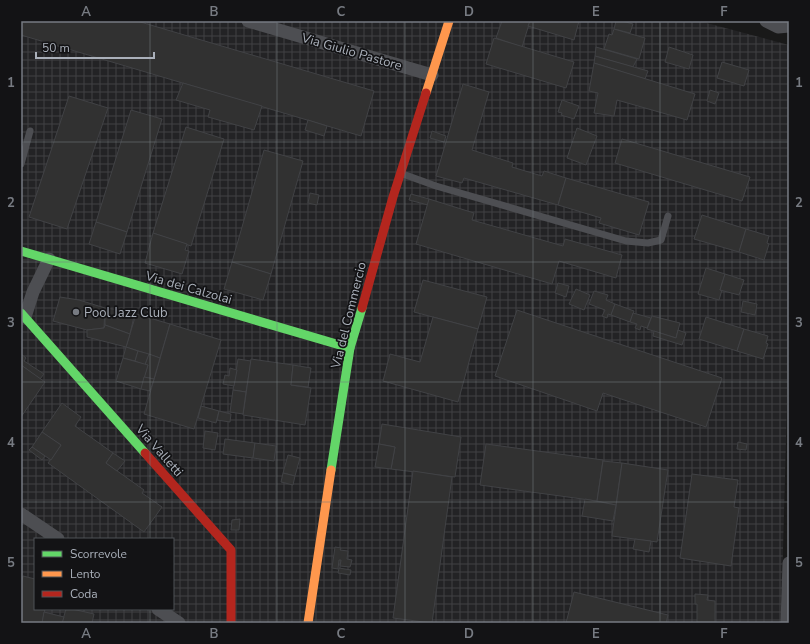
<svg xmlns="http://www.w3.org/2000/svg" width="810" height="644" font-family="'Nunito Sans',sans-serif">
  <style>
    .industrial { fill: url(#industrial-grid); fill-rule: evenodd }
    .building { fill: #313131; stroke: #414245 }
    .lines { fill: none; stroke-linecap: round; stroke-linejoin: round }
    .lane { stroke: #4d4e52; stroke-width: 7 }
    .street { stroke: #4d4e52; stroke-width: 13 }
    .fast { stroke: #63d668; stroke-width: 9 }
    .slow { stroke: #ff974d; stroke-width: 9 }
    .jam { stroke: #b3261e; stroke-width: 9 }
    .grid { fill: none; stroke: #777b82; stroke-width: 1; stroke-opacity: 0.55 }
    .poi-dot { fill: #777b82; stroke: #131315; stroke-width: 1.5 }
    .labels { text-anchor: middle; stroke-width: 3.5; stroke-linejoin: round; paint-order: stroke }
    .street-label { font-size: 13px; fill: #aab0ba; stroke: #131315 }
    .poi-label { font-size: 13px; fill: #aab0ba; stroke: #131315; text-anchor: start }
    .neatline { fill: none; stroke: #777b82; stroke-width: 1.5 }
    .grid-label { font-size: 13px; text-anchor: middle; font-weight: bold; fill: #777b82 }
  </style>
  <defs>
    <pattern id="industrial-grid" width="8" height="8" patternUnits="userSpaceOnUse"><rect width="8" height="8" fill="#232325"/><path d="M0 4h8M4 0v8" fill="none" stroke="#404043"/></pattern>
  </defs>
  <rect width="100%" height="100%" fill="#191919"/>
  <!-- industrial -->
  <path class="industrial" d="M21,21H699L789,45V330L781,623H21ZM35,539H173V609H35Z"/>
  <!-- building -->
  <g class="building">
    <polygon points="21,21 137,21 374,91 361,136 21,35"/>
    <polygon points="502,21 530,21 522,47 496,38"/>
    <polygon points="530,21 579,21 574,40 528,26"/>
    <polygon points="616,21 622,21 633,24 630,33 614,29"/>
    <polygon points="614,29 645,38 639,59 604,49 609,34 612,35"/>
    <polygon points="494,38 574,62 566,88 486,64"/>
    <polygon points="596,47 637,59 633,67 595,56"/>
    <polygon points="669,47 693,55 689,69 665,62"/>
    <polygon points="595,56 648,71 645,79 594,63"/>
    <polygon points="722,62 749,70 744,86 717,78"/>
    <polygon points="594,63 695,94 687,120 617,100 614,116 594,113 598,93 589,91"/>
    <polygon points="183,83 262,106 254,130 208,117 210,110 176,100"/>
    <polygon points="463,84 489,92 472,150 513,163 512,167 542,176 544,171 566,178 558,205 464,178 462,183 436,176"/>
    <polygon points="710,90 719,93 715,104 707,101"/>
    <polygon points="69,96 108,108 67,229 29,217"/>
    <polygon points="562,100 579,106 574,119 561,115 562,113 558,112"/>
    <polygon points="131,110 162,119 127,232 96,222"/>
    <polygon points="308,120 327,126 324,136 305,130"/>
    <polygon points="186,127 224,139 191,246 153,233"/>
    <polygon points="577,128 597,136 586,165 567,158"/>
    <polygon points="432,131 446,136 444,142 430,138"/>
    <polygon points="622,139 750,177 742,201 615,163"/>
    <polygon points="264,150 303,161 271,274 232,262"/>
    <polygon points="566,178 649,202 639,235 599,223 601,218 558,205"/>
    <polygon points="310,193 319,195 317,205 308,203"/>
    <polygon points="411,194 429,199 428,205 409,200"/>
    <polygon points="429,199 474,213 472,220 563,246 565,239 622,255 616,278 559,261 552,284 416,244"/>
    <polygon points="702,215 746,229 739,252 694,239"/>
    <polygon points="96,222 127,232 120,254 89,244"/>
    <polygon points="746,229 769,236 767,243 769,244 764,260 739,252"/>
    <polygon points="153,233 187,244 185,250 189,251 182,274 145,263"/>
    <polygon points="232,262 271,274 263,300 224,289"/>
    <polygon points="706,268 725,274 720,290 722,290 719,300 698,294"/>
    <polygon points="725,274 744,280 739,295 720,290"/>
    <polygon points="423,280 487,297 478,329 414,312"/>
    <polygon points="558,283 569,286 566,297 555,293"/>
    <polygon points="576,289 590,295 584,310 569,304"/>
    <polygon points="594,291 608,295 606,300 615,304 611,315 608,314 607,318 602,316 605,310 589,304"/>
    <polygon points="60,297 79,300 105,308 104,328 87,330 53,321"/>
    <polygon points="743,301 757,304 755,315 741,312"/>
    <polygon points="615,304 634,311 630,322 611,315"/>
    <polygon points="105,308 135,312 130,334 105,325"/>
    <polygon points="517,310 722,378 706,427 603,393 597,411 495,376"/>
    <polygon points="633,313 651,318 647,328 641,326 640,330 635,328 637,324 630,322"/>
    <polygon points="136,314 170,324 160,358 126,347"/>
    <polygon points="652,316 680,323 676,338 647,329"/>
    <polygon points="433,317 478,329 458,402 383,381 390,354 420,362"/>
    <polygon points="706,317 744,329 737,351 699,339"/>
    <polygon points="170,324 221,340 194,429 144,414"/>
    <polygon points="105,325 130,334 126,347 87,337 87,330 104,328"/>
    <polygon points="744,329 768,336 766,343 768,344 763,359 737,351"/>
    <polygon points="678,330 686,333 682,345 653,336 654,331 676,338"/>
    <polygon points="126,347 138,351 135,361 123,358"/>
    <polygon points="138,351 149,354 145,365 135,361"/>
    <polygon points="21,354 26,358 24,361 44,374 40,379 21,365"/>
    <polygon points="149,354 160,358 154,379 144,377 148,365 145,365"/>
    <polygon points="123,358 148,365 141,389 116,381"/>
    <polygon points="238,359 251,361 246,392 233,390"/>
    <polygon points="251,359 293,365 291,385 311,388 305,425 243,415"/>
    <polygon points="21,365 45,382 21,417"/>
    <polygon points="293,365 311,368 308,387 291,385"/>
    <polygon points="230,368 237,370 234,386 223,384 225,375 229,376"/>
    <polygon points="144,377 154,379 150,391 141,389"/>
    <polygon points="233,390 246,392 243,414 230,412"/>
    <polygon points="62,403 81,417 75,426 113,453 106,463 144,490 142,493 162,507 144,532 48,463 61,445 42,432"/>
    <polygon points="201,406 219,411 216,423 198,418"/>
    <polygon points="219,411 231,414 230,422 217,420"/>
    <polygon points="382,424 461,437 455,477 391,469 395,447 379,444"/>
    <polygon points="205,431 218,433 215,450 203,448"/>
    <polygon points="42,432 61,445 51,460 32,447"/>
    <polygon points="225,439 255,443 253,458 223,454"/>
    <polygon points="738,442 747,444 746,450 737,449"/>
    <polygon points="255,443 276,446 274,461 253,458"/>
    <polygon points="379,444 395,447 391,469 375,467"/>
    <polygon points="486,444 603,460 597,501 480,485"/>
    <polygon points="32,447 45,456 42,460 29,450"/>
    <polygon points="113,453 125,461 117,471 106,463"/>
    <polygon points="288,455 300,458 295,476 283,473"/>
    <polygon points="603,461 622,463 616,505 597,501"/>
    <polygon points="622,463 668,470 657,542 612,536"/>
    <polygon points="413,471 452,477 432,623 393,618"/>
    <polygon points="283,473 295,476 293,485 281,482"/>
    <polygon points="692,474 738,480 734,507 739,508 731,566 680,558"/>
    <polygon points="585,499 616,505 613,521 582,516"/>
    <polygon points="240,519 239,530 231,530 232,520"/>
    <polygon points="635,539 651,541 649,552 633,549"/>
    <polygon points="335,547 341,548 340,550 348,551 347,559 352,560 350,567 340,566 341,560 339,560 338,569 332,568"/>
    <polygon points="339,568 351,570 350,575 338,573"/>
    <polygon points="23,576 35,579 35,609 45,609 42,623 21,623 21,587"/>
    <polygon points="574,592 668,615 666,623 566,623"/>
    <polygon points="695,594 708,595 707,600 715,601 715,623 697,623 697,604 695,604"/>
    <polygon points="66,609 72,609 94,614 92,623 62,623"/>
    <polygon points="44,612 64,617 62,623 42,623"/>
  </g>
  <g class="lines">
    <!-- lane -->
    <g class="lane">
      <polyline points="21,164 30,131"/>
      <polyline points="400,173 436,186 626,241 648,243 661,240 668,216"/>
    </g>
    <!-- street -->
    <g class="street">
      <polyline points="248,21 432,75"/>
      <polyline points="766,21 778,27 789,26"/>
      <polyline points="25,317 33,292 49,259"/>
      <polyline points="21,514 58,539"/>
      <polyline points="158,609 179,623"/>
      <polyline points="787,623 789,563"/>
    </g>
    <!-- fast -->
    <g class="fast">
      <polyline points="21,251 350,348"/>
      <polyline points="21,313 145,453"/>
      <polyline points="331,470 350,348 362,308"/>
    </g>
    <!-- slow -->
    <g class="slow">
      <polyline points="426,93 449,21"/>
      <polyline points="308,623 331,470"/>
    </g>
    <!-- jam -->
    <g class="jam">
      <polyline points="362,308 393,197 426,93"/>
      <polyline points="145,453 231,550 231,623"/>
    </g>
  </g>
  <!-- grid -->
  <path class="grid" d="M150,21V539M277,21V623M405,21V623M533,21V623M660,21V623M21,142H789M21,262H789M21,382H789M21,502H789M150,609V623"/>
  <!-- markers -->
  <circle class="poi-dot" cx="76" cy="312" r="4"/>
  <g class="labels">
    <!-- street labels -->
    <g class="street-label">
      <text transform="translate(352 51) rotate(16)" y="5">Via Giulio Pastore</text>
      <text transform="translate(189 287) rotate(16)" y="5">Via dei Calzolai</text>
      <text transform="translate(348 315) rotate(-76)" y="5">Via del Commercio</text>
      <text transform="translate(160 450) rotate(49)" y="5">Via Valletti</text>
    </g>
    <!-- poi labels -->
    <g class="poi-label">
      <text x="84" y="317">Pool Jazz Club</text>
    </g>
  </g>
  <!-- border -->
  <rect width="810" height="644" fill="none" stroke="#131315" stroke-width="44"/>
  <!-- legend -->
  <rect x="34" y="538" width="140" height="72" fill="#131315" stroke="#4f5257"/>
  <rect x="42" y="551" width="20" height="6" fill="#63d668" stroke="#4f5257"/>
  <text x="70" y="558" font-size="12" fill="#aab0ba">Scorrevole</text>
  <rect x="42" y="571" width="20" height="6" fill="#ff974d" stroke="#4f5257"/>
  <text x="70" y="578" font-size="12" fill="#aab0ba">Lento</text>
  <rect x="42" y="591" width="20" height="6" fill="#b3261e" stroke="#4f5257"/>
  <text x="70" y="598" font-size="12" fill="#aab0ba">Coda</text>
  <!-- scale -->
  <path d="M36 52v6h118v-6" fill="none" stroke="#aab0ba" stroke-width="2"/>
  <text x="42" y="52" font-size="12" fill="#aab0ba" stroke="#131315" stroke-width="3" paint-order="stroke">50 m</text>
  <rect x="22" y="22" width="766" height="600" class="neatline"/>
  <g class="grid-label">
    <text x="86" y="16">A</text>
    <text x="214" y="16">B</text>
    <text x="341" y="16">C</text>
    <text x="469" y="16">D</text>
    <text x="596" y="16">E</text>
    <text x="724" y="16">F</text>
    <text x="11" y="87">1</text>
    <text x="799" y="87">1</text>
    <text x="11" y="207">2</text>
    <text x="799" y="207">2</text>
    <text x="11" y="327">3</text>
    <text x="799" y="327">3</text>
    <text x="11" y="447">4</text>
    <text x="799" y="447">4</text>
    <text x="11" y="567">5</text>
    <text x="799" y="567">5</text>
    <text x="86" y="638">A</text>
    <text x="214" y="638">B</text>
    <text x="341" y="638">C</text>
    <text x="469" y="638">D</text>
    <text x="596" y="638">E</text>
    <text x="724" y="638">F</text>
  </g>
</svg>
